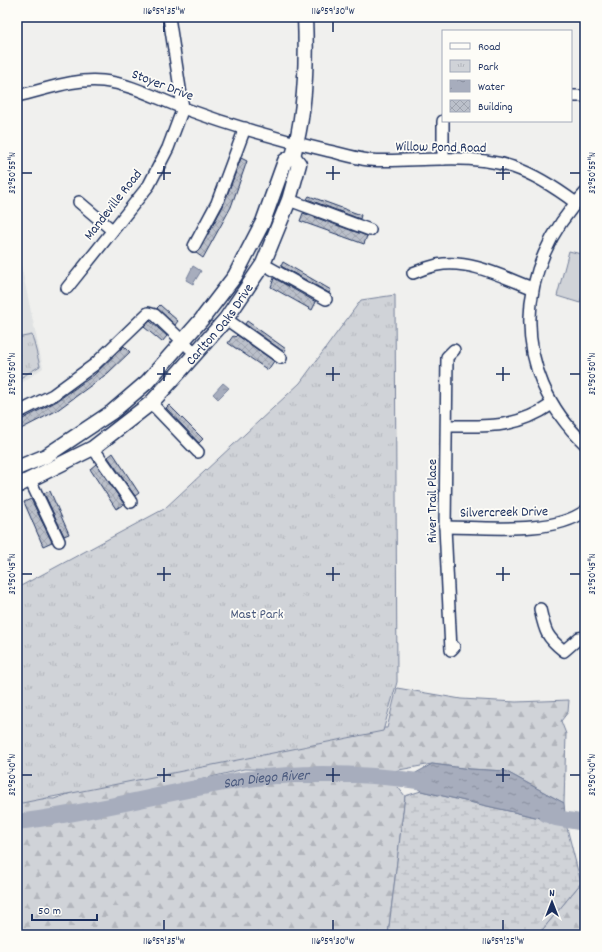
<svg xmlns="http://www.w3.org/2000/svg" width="602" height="952" font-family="Dekko,sans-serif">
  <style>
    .built { fill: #e0e2e3 }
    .forest { fill: url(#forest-firs); stroke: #76819b }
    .wetland { fill: url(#wetland-marsh); stroke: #76819b }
    .park { fill: url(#park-tufts); stroke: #76819b }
    .pitch { fill: #d0d3d8; stroke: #76819b }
    .water { fill: url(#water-ripples); stroke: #6f7b97 }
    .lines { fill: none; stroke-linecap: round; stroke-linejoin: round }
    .river { stroke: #a7adbd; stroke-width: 16 }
    .building { fill: url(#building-cross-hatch); stroke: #1b2f5e }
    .minor-casing { stroke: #1b2f5e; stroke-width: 14 }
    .major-casing { stroke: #1b2f5e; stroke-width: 17 }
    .minor { stroke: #fdfcf7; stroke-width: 11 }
    .major { stroke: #fdfcf7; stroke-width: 14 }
    .ticks { fill: none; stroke: #1b2f5e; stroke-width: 1.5 }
    .labels { text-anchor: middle; stroke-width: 3.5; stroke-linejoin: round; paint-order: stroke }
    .street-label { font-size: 14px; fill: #1b2f5e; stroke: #fdfcf7 }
    .park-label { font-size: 14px; fill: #48587c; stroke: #fdfcf7 }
    .water-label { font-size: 15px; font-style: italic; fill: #4c5b7f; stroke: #fdfcf7 }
    .neatline { fill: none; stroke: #1b2f5e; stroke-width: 1.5 }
    .ticks-label { font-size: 10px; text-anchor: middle; fill: #1b2f5e }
  </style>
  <defs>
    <pattern id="forest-firs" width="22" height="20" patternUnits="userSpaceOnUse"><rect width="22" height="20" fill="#d0d3d8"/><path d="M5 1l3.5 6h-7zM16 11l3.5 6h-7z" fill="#b2b5bc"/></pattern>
    <pattern id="wetland-marsh" width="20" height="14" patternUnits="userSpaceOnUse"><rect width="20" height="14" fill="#d0d3d8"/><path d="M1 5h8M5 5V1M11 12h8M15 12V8" fill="none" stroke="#b2b5bc"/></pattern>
    <pattern id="park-tufts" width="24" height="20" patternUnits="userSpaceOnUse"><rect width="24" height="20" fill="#d0d3d8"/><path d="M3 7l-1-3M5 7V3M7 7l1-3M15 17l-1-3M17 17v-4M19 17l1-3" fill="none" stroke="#b2b5bc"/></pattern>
    <pattern id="water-ripples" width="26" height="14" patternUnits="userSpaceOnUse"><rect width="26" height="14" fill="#a7adbd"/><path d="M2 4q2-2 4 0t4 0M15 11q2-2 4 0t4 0" fill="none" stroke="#878d9d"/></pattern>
    <pattern id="building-cross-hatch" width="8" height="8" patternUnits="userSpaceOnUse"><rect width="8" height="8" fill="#bbc0ca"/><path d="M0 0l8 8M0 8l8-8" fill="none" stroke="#a0a5b0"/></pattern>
  </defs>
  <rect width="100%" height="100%" fill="#f0f0ee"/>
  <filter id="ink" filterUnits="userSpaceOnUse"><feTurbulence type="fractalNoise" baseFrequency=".025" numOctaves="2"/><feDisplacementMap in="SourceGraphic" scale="8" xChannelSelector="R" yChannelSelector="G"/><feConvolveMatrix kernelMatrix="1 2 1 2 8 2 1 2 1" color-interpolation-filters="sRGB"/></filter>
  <g filter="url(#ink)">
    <!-- built -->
    <polygon class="built" points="17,252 21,265 43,368 17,386"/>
    <!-- forest -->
    <g class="forest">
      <polygon points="397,688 461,699 516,702 569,700 568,712 561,721 566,734 564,803 505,771 470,769 432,764 388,772 244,769 94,806 17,817 17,798 54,799 168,759 372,728 387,728"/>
      <polygon points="300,782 394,782 405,796 388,935 17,935 17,828 245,785"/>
      <polygon points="581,883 585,896 585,935 538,935"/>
    </g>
    <!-- wetland -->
    <polygon class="wetland" points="421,791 566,824 581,883 538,935 388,935 405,796"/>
    <!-- park -->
    <g class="park">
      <polygon points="395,295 397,682 383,731 17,804 17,588 164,509 300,383 361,300"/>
      <polygon points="32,335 40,366 17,380 17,338"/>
    </g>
    <!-- pitch -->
    <polygon class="pitch" points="569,251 585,255 585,284 580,303 557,296"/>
    <!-- water -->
    <g class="water">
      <polygon points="193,266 201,271 193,284 186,280"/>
      <polygon points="223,383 229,388 218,399 213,394"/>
      <polygon points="432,764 470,769 505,771 564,803 566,824 421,791 405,779"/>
    </g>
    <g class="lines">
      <!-- river -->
      <g class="river">
        <polyline points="546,814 556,818 585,823"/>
        <path id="s1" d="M17,822C92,813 166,792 241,780C302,771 365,773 425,782"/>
      </g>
    </g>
    <!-- building -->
    <g class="building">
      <polygon points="241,158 247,161 231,207 203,258 196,253 200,249 223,206"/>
      <polygon points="309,196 361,215 360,219 307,199"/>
      <polygon points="303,213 367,236 364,244 300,221"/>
      <polygon points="283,262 331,290 329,293 281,266"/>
      <polygon points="274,278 316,302 312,310 271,287"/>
      <polygon points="160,305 178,321 175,325 157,308"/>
      <polygon points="150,321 167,336 162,342 144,327"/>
      <polygon points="247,321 286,349 284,352 245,324"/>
      <polygon points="237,335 274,361 268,370 228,343 233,336 235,337"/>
      <polygon points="124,346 130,352 108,373 56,411 17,431 17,422 57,401 94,375"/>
      <polygon points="169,405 203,439 199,443 166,408"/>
      <polygon points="113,453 139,493 135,496 108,457"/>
      <polygon points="96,464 124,504 116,509 90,469"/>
      <polygon points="50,491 69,534 64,536 44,493"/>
      <polygon points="31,499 52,542 43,546 24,502"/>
    </g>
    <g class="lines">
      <defs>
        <g id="minor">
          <path d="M17,96C45,90 73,78 103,81C131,84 156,98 183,108C229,125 277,139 325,150C339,153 354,158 369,160C393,162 417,159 441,159C500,157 529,168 576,203"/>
          <polyline points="571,96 585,96"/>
          <polyline points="443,159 443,121"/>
          <path d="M585,193C514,267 509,372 585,444"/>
          <polyline points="289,200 370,230"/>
          <polyline points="79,202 112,230"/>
          <polyline points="194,246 217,203 245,128"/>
          <polyline points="263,264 326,299"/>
          <path d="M413,273C420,270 429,267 437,265C470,259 503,277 532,288"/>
          <polyline points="67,288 149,185 168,148 183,108 169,17"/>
          <polyline points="226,319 281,358"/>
          <polyline points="151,403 198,452"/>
          <polyline points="17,413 53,395 94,365 148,313 155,315 195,353"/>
          <path d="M447,426C488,426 516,429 552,404"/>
          <polyline points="93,448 131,502"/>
          <polyline points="30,480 59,541"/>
          <path d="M445,527C485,527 553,535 585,511"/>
          <path d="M540,609C545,631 546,637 564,651L579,638L585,637"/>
          <polyline points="454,647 451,650 445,527 447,357 454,350"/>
        </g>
        <g id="major">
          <path d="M17,468L46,456L112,412L147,382L202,319L235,276L263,222L285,161L293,156C306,111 307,63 305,17"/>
          <path id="s2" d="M17,486L93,448L151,403L173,379L226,319L263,264L289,200L299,164L293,156"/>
        </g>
      </defs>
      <!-- minor casing -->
      <use href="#minor" class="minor-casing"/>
      <!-- major casing -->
      <use href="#major" class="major-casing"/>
      <!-- minor -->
      <use href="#minor" class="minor"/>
      <!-- major -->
      <use href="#major" class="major"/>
    </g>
  </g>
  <!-- ticks -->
  <path class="ticks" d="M164,22V32M333,22V32M164,166V180M333,166V180M503,166V180M22,173H32M157,173H171M326,173H340M496,173H510M570,173H580M164,367V381M333,367V381M503,367V381M22,374H32M157,374H171M326,374H340M496,374H510M570,374H580M164,567V581M333,567V581M503,567V581M22,574H32M157,574H171M326,574H340M496,574H510M570,574H580M164,768V782M333,768V782M503,768V782M22,775H32M157,775H171M326,775H340M496,775H510M570,775H580M164,920V930M333,920V930M503,920V930"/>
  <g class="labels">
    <!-- street labels -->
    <g class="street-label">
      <text transform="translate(163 84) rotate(21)" y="5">Stoyer Drive</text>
      <text transform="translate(441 146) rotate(1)" y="5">Willow Pond Road</text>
      <text transform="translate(112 204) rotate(-52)" y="5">Mandeville Road</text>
      <text dy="5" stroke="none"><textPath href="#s2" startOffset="263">Carlton Oaks Drive</textPath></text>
      <text transform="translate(431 501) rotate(-90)" y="5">River Trail Place</text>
      <text transform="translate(504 511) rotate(-1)" y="5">Silvercreek Drive</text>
    </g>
    <!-- park labels -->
    <g class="park-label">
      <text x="257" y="618">Mast Park</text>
    </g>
    <!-- water labels -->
    <g class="water-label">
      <text dy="5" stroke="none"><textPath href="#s1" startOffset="253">San Diego River</textPath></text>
    </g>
  </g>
  <!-- margin -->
  <rect width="602" height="952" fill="none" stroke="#fdfcf7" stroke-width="44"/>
  <!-- legend -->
  <rect x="442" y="30" width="130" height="92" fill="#fdfcf7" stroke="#a3aaba"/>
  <rect x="450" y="43" width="20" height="6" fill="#fdfcf7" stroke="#a3aaba"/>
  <text x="478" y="50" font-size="12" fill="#1b2f5e">Road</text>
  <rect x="450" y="60" width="20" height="12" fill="url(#park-tufts)" stroke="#a3aaba"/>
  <text x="478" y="70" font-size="12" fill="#1b2f5e">Park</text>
  <rect x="450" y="80" width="20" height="12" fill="url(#water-ripples)" stroke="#a3aaba"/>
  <text x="478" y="90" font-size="12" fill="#1b2f5e">Water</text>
  <rect x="450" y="100" width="20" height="12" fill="url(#building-cross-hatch)" stroke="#a3aaba"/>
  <text x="478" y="110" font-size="12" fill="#1b2f5e">Building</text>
  <!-- north arrow -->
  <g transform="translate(552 902)" stroke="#fdfcf7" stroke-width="3" paint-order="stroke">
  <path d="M0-3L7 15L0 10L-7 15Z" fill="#1b2f5e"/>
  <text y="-6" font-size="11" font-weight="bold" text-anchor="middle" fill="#1b2f5e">N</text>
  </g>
  <!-- scale -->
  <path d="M32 914v6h65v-6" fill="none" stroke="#1b2f5e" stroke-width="2"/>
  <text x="38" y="914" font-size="12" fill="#1b2f5e" stroke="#fdfcf7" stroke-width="3" paint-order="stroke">50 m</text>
  <rect x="22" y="22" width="558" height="908" class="neatline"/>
  <g class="ticks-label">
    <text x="164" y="14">116°59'35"W</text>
    <text x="333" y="14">116°59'30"W</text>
    <text transform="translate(11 173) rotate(-90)" y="4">32°50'55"N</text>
    <text transform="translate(591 173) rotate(-90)" y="4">32°50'55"N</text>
    <text transform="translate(11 374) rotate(-90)" y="4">32°50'50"N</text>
    <text transform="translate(591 374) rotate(-90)" y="4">32°50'50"N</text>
    <text transform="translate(11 574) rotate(-90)" y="4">32°50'45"N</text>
    <text transform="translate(591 574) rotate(-90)" y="4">32°50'45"N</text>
    <text transform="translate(11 775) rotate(-90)" y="4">32°50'40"N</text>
    <text transform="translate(591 775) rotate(-90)" y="4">32°50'40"N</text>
    <text x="164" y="944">116°59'35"W</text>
    <text x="333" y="944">116°59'30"W</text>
    <text x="503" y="944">116°59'25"W</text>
  </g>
</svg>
